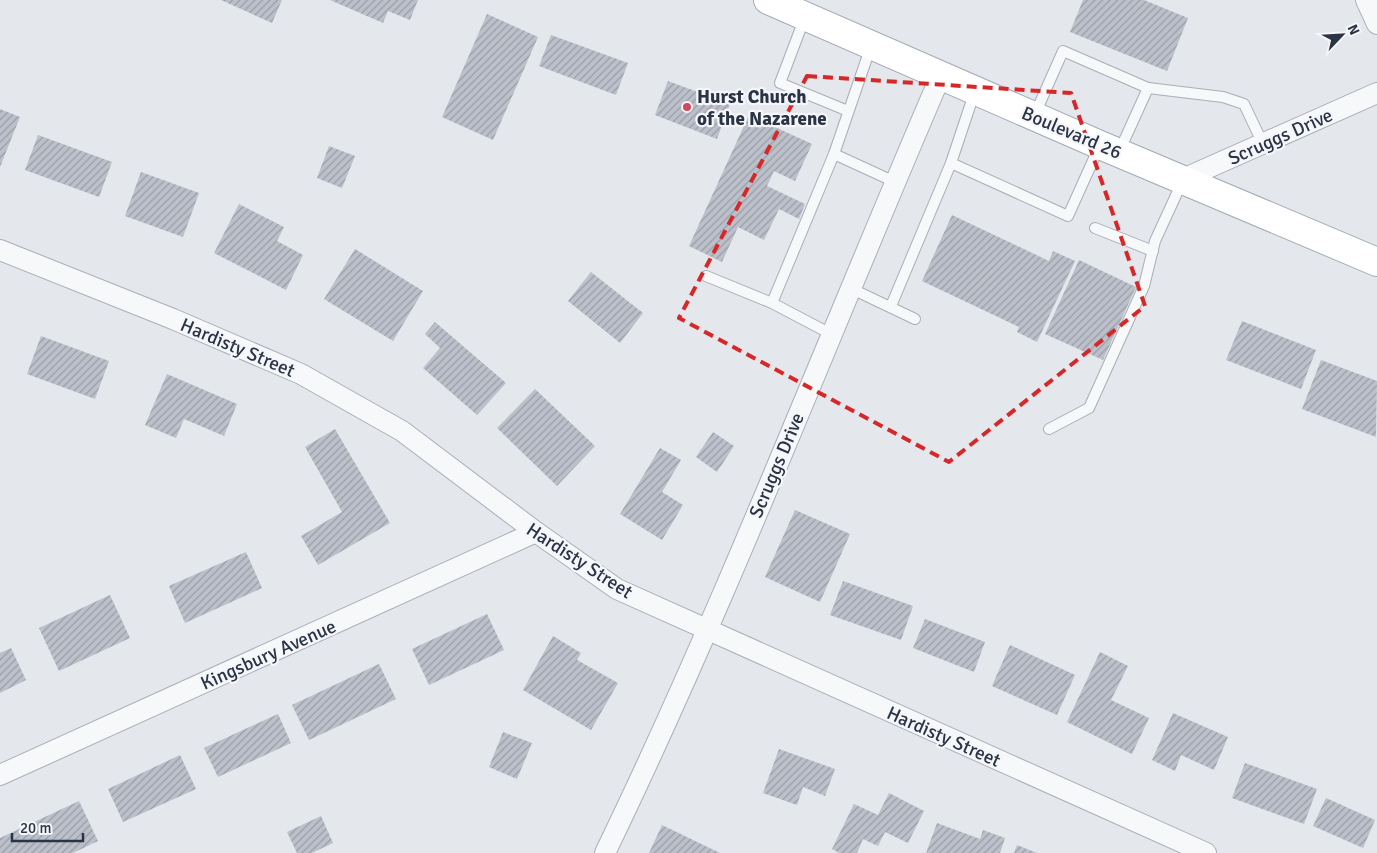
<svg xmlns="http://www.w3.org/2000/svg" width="1377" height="853" font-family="Signika,sans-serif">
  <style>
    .building { fill: url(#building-hatch) }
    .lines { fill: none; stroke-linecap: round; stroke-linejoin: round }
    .service-casing { stroke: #a9aeb7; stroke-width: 12 }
    .minor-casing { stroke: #a9aeb7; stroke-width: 22 }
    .primary-casing { stroke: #a3abb8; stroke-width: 30 }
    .service { stroke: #f7f8fa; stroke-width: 10 }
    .minor { stroke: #f7f8fa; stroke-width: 20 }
    .primary { stroke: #fff; stroke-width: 28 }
    .marked { fill: none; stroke: #d62828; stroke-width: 4; stroke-dasharray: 10 6; stroke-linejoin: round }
    .poi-dot { fill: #d1495b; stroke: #f4f6f9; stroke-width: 2 }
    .labels { text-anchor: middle; stroke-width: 4.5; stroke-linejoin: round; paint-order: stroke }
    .poi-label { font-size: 19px; font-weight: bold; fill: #2b3445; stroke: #f4f6f9; text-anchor: start }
    .street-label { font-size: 19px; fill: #2b3445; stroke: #f4f6f9 }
  </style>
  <defs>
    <pattern id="building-hatch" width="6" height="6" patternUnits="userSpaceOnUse" patternTransform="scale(1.25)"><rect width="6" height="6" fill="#bbc0ca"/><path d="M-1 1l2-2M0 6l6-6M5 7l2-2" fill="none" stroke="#989da6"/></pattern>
  </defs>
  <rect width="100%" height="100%" fill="#e4e7ec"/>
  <!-- building -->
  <g class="building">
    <polygon points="221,0 282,0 272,23"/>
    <polygon points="330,0 418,0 410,20 388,11 383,23"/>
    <polygon points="1083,0 1144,0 1188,18 1167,71 1070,32"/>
    <polygon points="487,14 538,37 493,140 442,117"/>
    <polygon points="551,35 628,63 616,95 539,66"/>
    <polygon points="668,81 730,104 717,139 655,115"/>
    <polygon points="0,109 20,117 0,167"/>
    <polygon points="749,115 812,144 795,181 774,171 767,186 805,204 799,219 779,209 764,240 738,227 722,262 689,246"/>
    <polygon points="38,135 112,162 99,197 25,170"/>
    <polygon points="329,146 355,156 342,188 317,178"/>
    <polygon points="141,172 199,193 183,237 125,216"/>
    <polygon points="239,204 284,227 277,241 303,255 286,290 214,253"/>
    <polygon points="952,215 1049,261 1053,251 1075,261 1037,342 1017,332 1019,327 922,281"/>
    <polygon points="355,249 423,291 393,341 324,299"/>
    <polygon points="1079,260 1136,287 1103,360 1045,334"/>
    <polygon points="591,272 643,313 620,343 568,301"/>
    <polygon points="1242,321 1316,350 1301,389 1226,360"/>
    <polygon points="435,322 506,383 477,415 423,368 440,348 425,334"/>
    <polygon points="41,336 109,361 95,399 27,374"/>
    <polygon points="1321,360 1377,381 1376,437 1302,409"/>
    <polygon points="167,374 237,404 224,436 184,419 176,438 145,425"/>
    <polygon points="535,389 595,446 557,486 497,428"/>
    <polygon points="335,429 390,523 318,565 301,536 342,512 305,447"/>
    <polygon points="713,432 734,446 717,472 696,457"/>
    <polygon points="660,448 681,460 662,492 683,505 662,540 620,514"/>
    <polygon points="795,510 850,534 820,602 765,577"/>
    <polygon points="246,552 262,588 185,623 169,586"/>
    <polygon points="843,581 913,606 901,640 830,615"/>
    <polygon points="110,595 130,638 59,671 39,628"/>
    <polygon points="487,614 504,650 429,685 412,649"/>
    <polygon points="925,619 985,642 974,672 913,648"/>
    <polygon points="553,636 581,653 577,660 618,683 591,730 523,690"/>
    <polygon points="1010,645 1075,675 1057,715 992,686"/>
    <polygon points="11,648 26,680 0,693 0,653"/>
    <polygon points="1100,652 1128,666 1111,700 1149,718 1132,754 1067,722"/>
    <polygon points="379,664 396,699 309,740 292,705"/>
    <polygon points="1173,713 1228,737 1214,770 1181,755 1175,771 1152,760"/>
    <polygon points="278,714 291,743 218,777 204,748"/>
    <polygon points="503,732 532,743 517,779 489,767"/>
    <polygon points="779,749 835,769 825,796 803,787 797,805 763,793"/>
    <polygon points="180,755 196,789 123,822 108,789"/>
    <polygon points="1245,763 1317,789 1304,824 1232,798"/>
    <polygon points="889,793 924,811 908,843 885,832 878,846 863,839 857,853 839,853 832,849 854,804 878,815"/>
    <polygon points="1326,798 1375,820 1363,848 1313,826"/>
    <polygon points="79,801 98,841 73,853 0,853 0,838"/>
    <polygon points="321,816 333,843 312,853 297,853 287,832"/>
    <polygon points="937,823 980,839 983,830 1005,838 1000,853 926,853"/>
    <polygon points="662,825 720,853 649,853"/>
    <polygon points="1017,845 1037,853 1014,853"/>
  </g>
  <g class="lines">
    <defs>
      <g id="service">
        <polyline points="805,17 780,83 848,111"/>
        <polyline points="1148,88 1223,97 1244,104 1263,144"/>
        <polyline points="975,91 951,163 1068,216 1100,145"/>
        <polyline points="1035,114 1063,51 1148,88 1119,152"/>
        <polyline points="834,154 895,182"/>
        <polyline points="1095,228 1153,251"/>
        <polyline points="706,276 772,303 831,334"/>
        <polyline points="850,288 915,319"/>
        <polyline points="772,303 834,154 871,46"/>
        <polyline points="891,306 951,163"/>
        <polyline points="1049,429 1089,408 1144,286 1155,241 1183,180"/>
      </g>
      <g id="minor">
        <polyline points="1366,0 1377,24"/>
        <polyline points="1183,179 1377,93"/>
        <polyline points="0,250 173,319 301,374 402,431 536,532 617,589 1206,853"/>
        <polyline points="0,775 536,532"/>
        <path d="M605,853C728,599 829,334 941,75"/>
      </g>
      <polyline id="primary" points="768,0 1100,145 1377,262"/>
    </defs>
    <!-- service casing -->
    <use href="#service" class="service-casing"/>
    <!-- minor casing -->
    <use href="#minor" class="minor-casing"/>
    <!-- primary casing -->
    <use href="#primary" class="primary-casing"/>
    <!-- service -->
    <use href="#service" class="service"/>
    <!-- minor -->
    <use href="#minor" class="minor"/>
    <!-- primary -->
    <use href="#primary" class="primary"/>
  </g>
  <!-- marked area -->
  <path class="marked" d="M807,76L1071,93L1145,306L949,462L679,318Z"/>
  <!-- markers -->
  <circle class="poi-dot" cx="687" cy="107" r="5"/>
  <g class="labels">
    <!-- poi labels -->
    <g class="poi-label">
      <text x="697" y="103">Hurst Church<tspan x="697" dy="22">of the Nazarene</tspan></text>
    </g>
    <!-- street labels -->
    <g class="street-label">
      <text transform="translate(1072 132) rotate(23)" y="7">Boulevard 26</text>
      <text transform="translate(1280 136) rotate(-24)" y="7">Scruggs Drive</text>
      <text transform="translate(238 347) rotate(23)" y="7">Hardisty Street</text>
      <text transform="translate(776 465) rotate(-67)" y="7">Scruggs Drive</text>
      <text transform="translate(580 560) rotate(33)" y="7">Hardisty Street</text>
      <text transform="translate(268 654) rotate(-24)" y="7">Kingsbury Avenue</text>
      <text transform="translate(944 736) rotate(24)" y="7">Hardisty Street</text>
    </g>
  </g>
  <!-- north arrow -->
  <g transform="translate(1342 35) rotate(65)" stroke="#f4f6f9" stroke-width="4" paint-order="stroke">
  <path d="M0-4L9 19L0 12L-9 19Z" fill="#2b3445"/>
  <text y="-8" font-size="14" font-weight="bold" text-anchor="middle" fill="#2b3445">N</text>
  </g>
  <!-- scale -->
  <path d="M12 833v8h71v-8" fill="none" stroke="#2b3445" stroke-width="2.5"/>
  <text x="20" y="833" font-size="15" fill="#2b3445" stroke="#f4f6f9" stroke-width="4" paint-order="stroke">20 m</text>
</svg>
